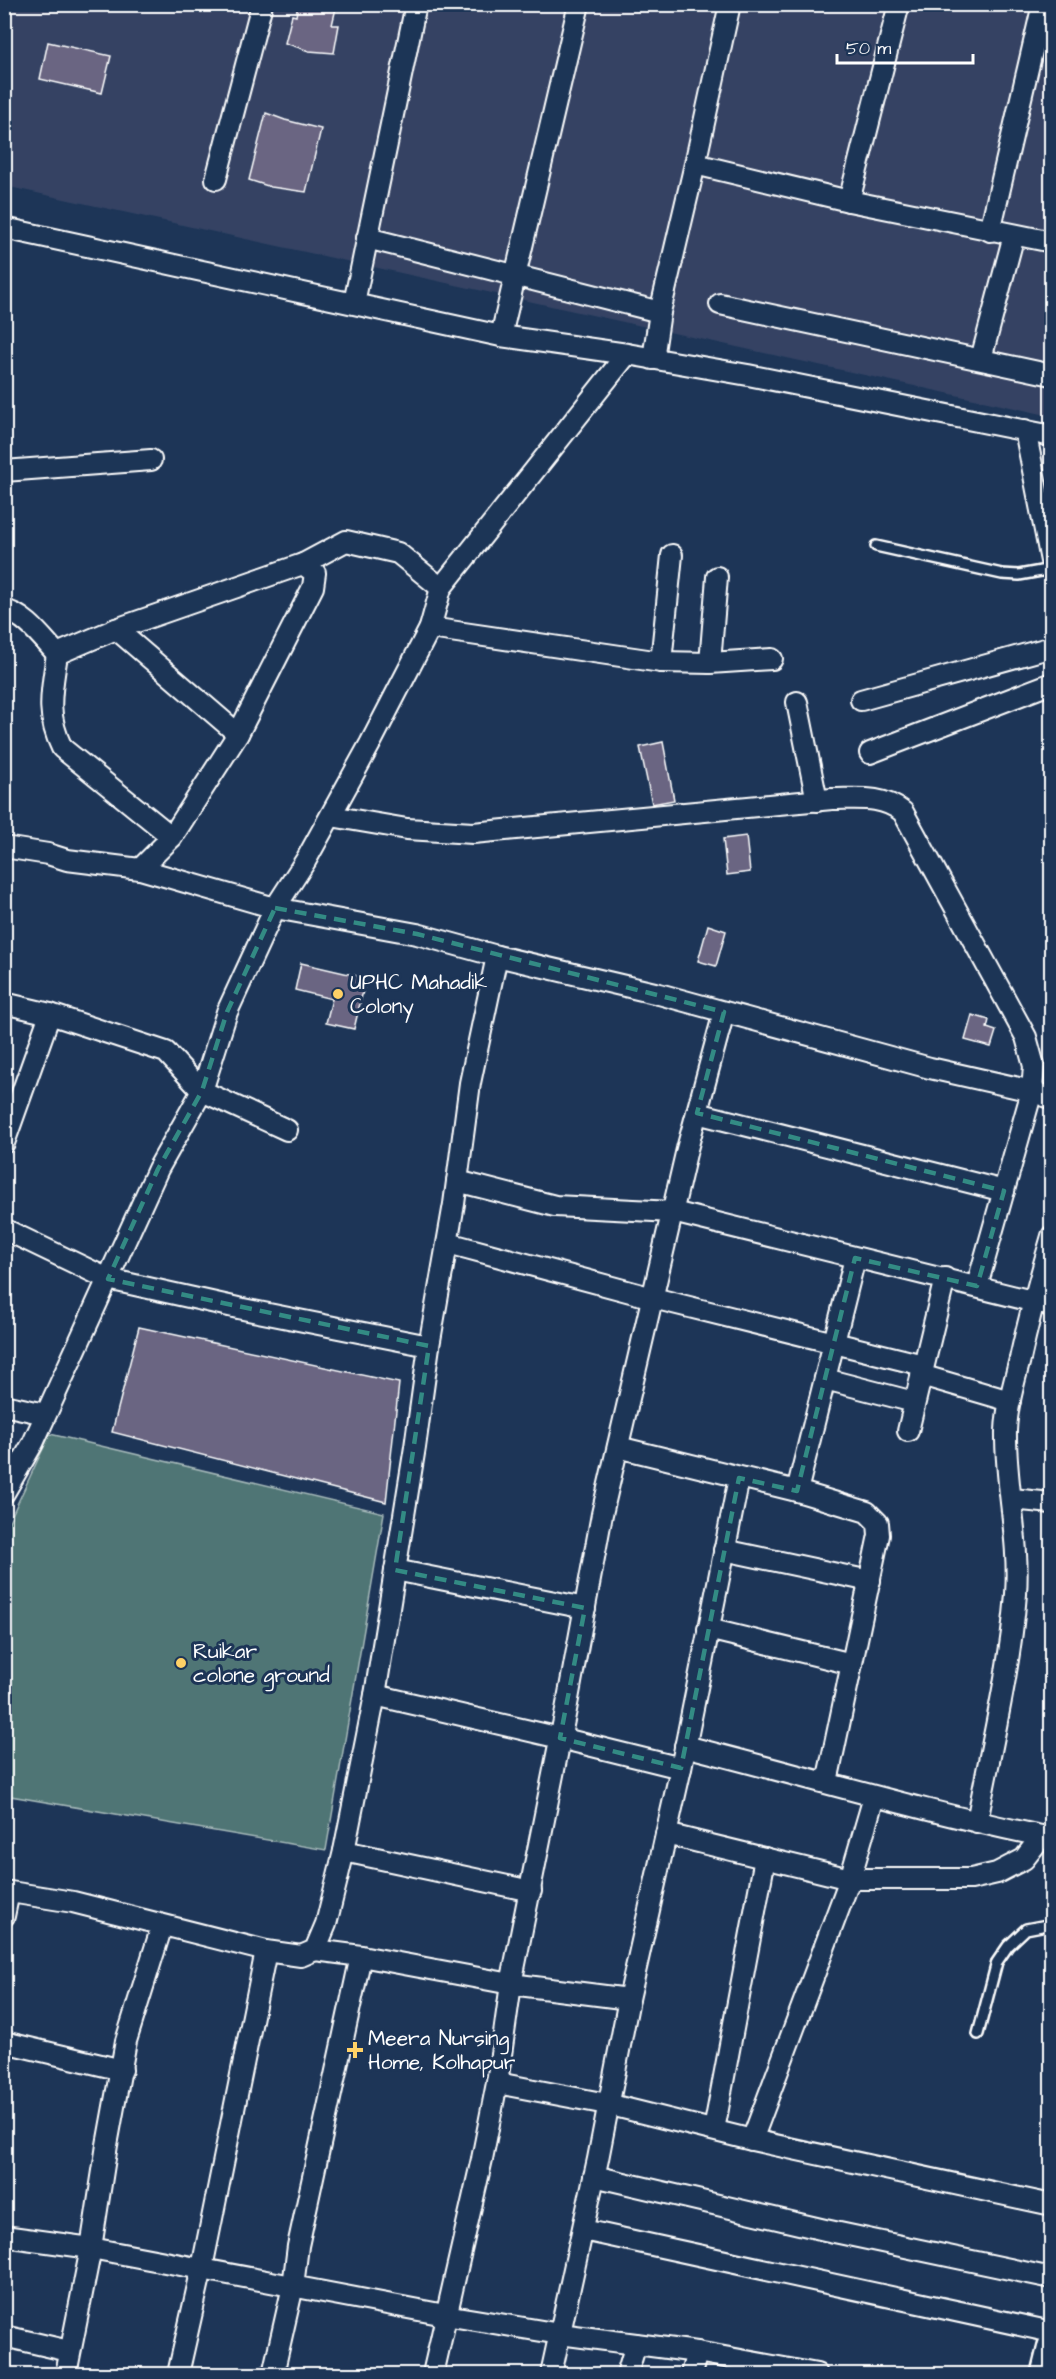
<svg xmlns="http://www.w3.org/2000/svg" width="1056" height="2379" font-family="'Architects Daughter',sans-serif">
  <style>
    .built { fill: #344364 }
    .green { fill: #4f7475; stroke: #a7baba; stroke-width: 1.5 }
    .building { fill: #6a6582; stroke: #fff; stroke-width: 1.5 }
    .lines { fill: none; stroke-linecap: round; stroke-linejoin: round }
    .lane-casing { stroke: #fff; stroke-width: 14 }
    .street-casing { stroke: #fff; stroke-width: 24 }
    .secondary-casing { stroke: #fff; stroke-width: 32 }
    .lane { stroke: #1d3557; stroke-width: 9 }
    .street { stroke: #1d3557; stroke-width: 20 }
    .secondary { stroke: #1d3557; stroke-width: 27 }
    .marked { fill: none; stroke: #338b84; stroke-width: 4.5; stroke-dasharray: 12 8; stroke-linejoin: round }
    .poi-dot { fill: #ffd166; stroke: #1d3557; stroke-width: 2 }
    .labels { text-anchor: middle; stroke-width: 6; stroke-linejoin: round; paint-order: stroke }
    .poi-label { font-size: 21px; fill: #fff; stroke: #1d3557; text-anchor: start }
  </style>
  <rect width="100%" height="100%" fill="#1d3557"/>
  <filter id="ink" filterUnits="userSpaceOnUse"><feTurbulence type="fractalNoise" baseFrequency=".0167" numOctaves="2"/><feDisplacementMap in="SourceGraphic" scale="12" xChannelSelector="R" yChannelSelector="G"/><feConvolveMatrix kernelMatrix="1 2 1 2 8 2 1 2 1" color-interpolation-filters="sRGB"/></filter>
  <g filter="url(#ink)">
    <!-- built -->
    <polygon class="built" points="5,5 1051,5 1051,416 5,186"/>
    <!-- green -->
    <polygon class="green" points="50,1434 384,1513 326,1850 5,1795 5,1530"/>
    <!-- building -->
    <g class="building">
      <polygon points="298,4 337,4 332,25 339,25 334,53 309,51 285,43 292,15 296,16"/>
      <polygon points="48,42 111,56 102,93 40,79"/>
      <polygon points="266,113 285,120 321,129 306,192 271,187 249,180"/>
      <polygon points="663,742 674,800 652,804 640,747"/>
      <polygon points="746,836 750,872 727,875 723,839"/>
      <polygon points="708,925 726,931 716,966 698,961"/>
      <polygon points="301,963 366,978 354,1029 326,1023 332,999 295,990"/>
      <polygon points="972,1015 989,1020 987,1028 996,1031 991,1047 965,1040"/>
      <polygon points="139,1327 399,1383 386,1502 112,1432"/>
    </g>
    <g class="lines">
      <defs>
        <g id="lane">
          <polyline points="876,546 1002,574 1019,575 1052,569"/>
          <polyline points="978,2034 997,1962 1008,1946 1026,1929 1052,1924"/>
        </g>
        <g id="street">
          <polyline points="730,4 695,164 849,201 1052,242"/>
          <polyline points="216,179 262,4"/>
          <polyline points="849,201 899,4"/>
          <polyline points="4,228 501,336 627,354 748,375 1052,436"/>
          <polyline points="990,231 1043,4"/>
          <polyline points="367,238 660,312"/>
          <polyline points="354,303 416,4"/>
          <polyline points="720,304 1052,375"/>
          <polyline points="501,336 579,4"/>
          <polyline points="653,359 660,312 695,164"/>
          <polyline points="981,359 1014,235"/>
          <polyline points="1025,430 1052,566"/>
          <polyline points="4,471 151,460"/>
          <polyline points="303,564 346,541 398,553 441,588"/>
          <path d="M4,610C25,614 43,639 57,654"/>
          <polyline points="430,628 661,662 710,663 772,659"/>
          <polyline points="116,629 238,734"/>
          <polyline points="57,654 116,629 297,566 303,564 315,573 313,587 238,734 172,837 140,869"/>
          <path d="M57,654C52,690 45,713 62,748L172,837"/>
          <polyline points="661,662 672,555"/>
          <polyline points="710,663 717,577"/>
          <polyline points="861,700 1052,647"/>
          <polyline points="797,702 817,801"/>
          <polyline points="870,753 1052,683"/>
          <path d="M331,816L407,829L473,833L832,799C858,799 882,795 903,812L1026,1037L1034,1066L1032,1091L977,1286"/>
          <polyline points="4,847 48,854 67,860 140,869 275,908 417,934 497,956 659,994 930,1068 1032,1091 1052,1099"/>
          <polyline points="4,1003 50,1014"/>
          <polyline points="697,1113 1004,1191"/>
          <polyline points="4,1143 50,1014 166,1052 202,1091 287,1130"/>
          <polyline points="457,1181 555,1206 673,1212 1052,1306"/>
          <polyline points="4,1229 108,1279 238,1308 429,1346"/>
          <polyline points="448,1243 653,1298 923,1365"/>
          <polyline points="921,1375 1010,1401"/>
          <polyline points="825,1379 914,1402"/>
          <polyline points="4,1405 45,1414"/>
          <polyline points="908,1431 945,1278"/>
          <polyline points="618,1447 797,1491 867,1512 878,1523 879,1535 827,1782"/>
          <polyline points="797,1491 855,1258"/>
          <polyline points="4,1493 33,1443 158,1169 202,1091 227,1012 275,908 306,860 370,744 430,628 441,588 627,354"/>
          <polyline points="1012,1499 1052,1503"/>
          <polyline points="724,1550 870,1581"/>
          <polyline points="395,1570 585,1608"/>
          <polyline points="708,1629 852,1664"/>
          <polyline points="375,1695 560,1738 681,1768"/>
          <path d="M685,1746C807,1777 928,1813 1051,1838"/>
          <path d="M977,1822C991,1747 1010,1670 1016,1594C1020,1539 1005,1485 1006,1431C1007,1406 1014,1383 1020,1359C1029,1318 1040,1277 1052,1236"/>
          <polyline points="666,1834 850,1879 971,1879 997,1873 1024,1859 1042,1836"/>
          <polyline points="344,1851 531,1891"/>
          <polyline points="4,1891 73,1902 266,1951 301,1956 315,1950 326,1924 344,1851 375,1695 415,1447 429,1346 454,1204 470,1083 497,956"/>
          <polyline points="4,1916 9,1892"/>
          <polyline points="315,1950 361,1956 511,1984 629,1999 598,2159 551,2374"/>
          <polyline points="629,1999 681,1768 739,1478"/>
          <polyline points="4,2042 122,2070"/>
          <polyline points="497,2083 607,2104 752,2140 1052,2205"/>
          <polyline points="714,2130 765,1858"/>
          <polyline points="752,2140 850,1879 874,1797"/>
          <polyline points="594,2176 825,2230 1052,2278"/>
          <polyline points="583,2230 1052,2332"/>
          <polyline points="4,2236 91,2248 445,2315 560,2334 697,2352 817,2374"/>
          <polyline points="4,2336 69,2351"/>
          <polyline points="66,2374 91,2248 107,2145 126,2041 162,1926"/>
          <polyline points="178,2374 202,2268 266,1951"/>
          <polyline points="273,2374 293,2286 298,2246 361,1956"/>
          <polyline points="433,2374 482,2159 497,2083 511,1984 566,1710 602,1514 687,1149 724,1012"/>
          <polyline points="627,2374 636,2344"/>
          <polyline points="691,2374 697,2352"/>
        </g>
        <polyline id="secondary" points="1045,2374 1052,2346"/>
      </defs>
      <!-- lane casing -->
      <use href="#lane" class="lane-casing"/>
      <!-- street casing -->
      <use href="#street" class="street-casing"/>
      <!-- secondary casing -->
      <use href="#secondary" class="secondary-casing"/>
      <!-- lane -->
      <use href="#lane" class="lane"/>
      <!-- street -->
      <use href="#street" class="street"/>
      <!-- secondary -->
      <use href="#secondary" class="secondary"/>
    </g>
  </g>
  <!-- marked area -->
  <path class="marked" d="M275,908L417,934L724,1012L697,1113L1004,1191L977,1286L855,1258L797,1491L739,1478L681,1768L560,1738L585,1608L395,1570L429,1346L108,1279L158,1169L202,1091L227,1012Z"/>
  <!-- markers -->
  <g class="poi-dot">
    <circle cx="338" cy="994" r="6"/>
    <circle cx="181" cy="1663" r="6"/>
    <path d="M352 2041h6v6h6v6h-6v6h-6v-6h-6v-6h6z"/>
  </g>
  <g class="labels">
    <!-- poi labels -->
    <g class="poi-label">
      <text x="350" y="989">UPHC Mahadik<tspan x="350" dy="24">Colony</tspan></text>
      <text x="193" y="1658">Ruikar<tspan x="193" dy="24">colone ground</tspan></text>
      <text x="368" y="2045">Meera Nursing<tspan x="368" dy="24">Home, Kolhapur</tspan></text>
    </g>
  </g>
  <!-- margin -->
  <rect width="1056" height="2379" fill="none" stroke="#1d3557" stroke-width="24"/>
  <rect x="12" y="12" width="1032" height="2355" fill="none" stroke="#fff" stroke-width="2" filter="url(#ink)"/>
  <!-- scale -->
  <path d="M837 54v9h136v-9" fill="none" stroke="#ffffff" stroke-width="3"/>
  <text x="846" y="54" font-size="18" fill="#ffffff" stroke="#1d3557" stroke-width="4.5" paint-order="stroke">50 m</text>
</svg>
